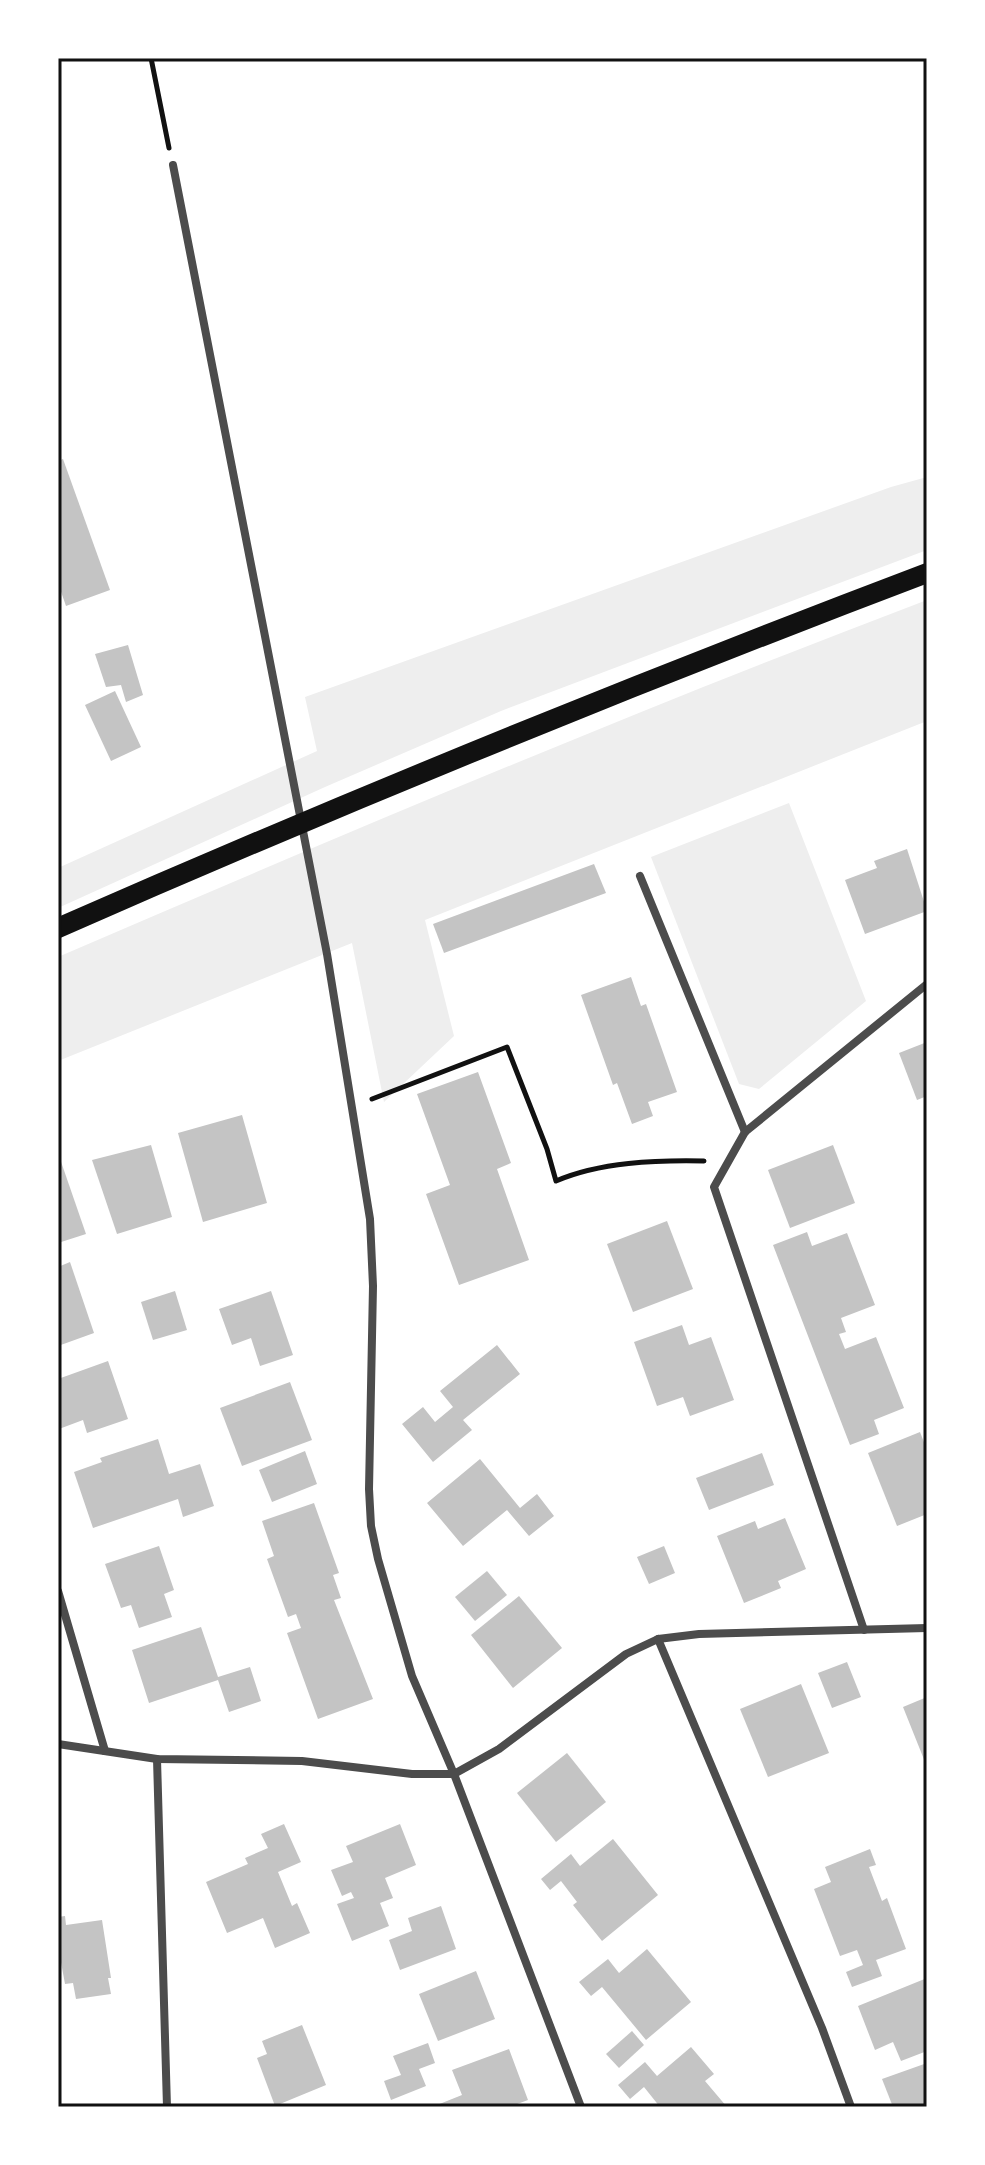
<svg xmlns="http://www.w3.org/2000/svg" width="985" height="2165" font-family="Overpass,sans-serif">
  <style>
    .green { fill: #eee }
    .building { fill: #c4c4c4 }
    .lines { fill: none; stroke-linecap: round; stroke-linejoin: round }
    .path { stroke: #111; stroke-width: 5 }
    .minor { stroke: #4c4c4c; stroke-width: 8 }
    .primary { stroke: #111; stroke-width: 20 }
    .neatline { fill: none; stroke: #111; stroke-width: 3 }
  </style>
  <rect width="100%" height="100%" fill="#fff"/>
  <!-- green -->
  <g class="green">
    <polygon points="927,477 927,550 501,711 325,787 58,908 58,868 317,751 305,697 891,487"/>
    <path d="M927,600V721L425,920L454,1036L384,1102L352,943L58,1061V957C346,833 634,711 927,600Z"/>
    <polygon points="789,803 866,1001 759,1089 739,1084 651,857"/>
  </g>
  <!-- building -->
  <g class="building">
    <polygon points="63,459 110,590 66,606 58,583 58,461"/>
    <polygon points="128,645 143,695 126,702 121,685 106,687 95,654"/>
    <polygon points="115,691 141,747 111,761 85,705"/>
    <polygon points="907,849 927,911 865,934 845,880 877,868 874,861"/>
    <polygon points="594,864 606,893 444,953 433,924"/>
    <polygon points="631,977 641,1006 646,1004 677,1092 648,1102 653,1116 632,1124 617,1083 613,1085 581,995"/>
    <polygon points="927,1042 927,1096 917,1100 899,1053"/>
    <polygon points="478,1072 511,1163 497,1169 529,1260 459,1285 426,1194 450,1185 417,1094"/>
    <polygon points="242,1115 267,1203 203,1222 178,1133"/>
    <polygon points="151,1145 172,1217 117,1234 92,1160"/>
    <polygon points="833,1145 855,1203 790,1228 768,1170"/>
    <polygon points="58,1153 86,1234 58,1243"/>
    <polygon points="667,1221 693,1289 633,1312 607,1244"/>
    <polygon points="807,1232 812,1246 847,1233 875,1305 841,1318 846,1332 839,1334 845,1349 876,1337 904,1408 874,1420 879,1434 850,1445 773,1245"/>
    <polygon points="70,1262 94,1333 58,1346 58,1267"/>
    <polygon points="175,1291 187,1330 153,1340 141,1302"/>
    <polygon points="271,1291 293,1355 260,1366 251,1338 232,1345 219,1309"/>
    <polygon points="682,1325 689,1345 711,1337 734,1400 690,1416 683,1397 657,1406 634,1342"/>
    <polygon points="497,1345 520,1374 463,1420 472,1430 433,1462 402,1424 423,1407 435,1422 453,1407 440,1391"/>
    <polygon points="108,1361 128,1419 87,1433 83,1420 59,1429 58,1379"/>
    <polygon points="290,1382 312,1440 242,1466 220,1408"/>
    <polygon points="920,1432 927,1450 927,1514 897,1526 868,1453"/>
    <polygon points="158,1439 169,1474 200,1464 214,1506 183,1517 178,1499 93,1528 74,1472 102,1462 100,1458"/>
    <polygon points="305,1451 317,1484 272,1502 259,1470"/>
    <polygon points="762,1453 774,1485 709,1510 696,1478"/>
    <polygon points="480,1459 520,1508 537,1494 554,1516 529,1536 507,1510 463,1546 427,1503"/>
    <polygon points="314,1503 339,1573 333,1575 341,1598 334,1600 373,1699 318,1719 287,1633 301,1628 296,1614 288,1617 267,1559 274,1556 262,1521"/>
    <polygon points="785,1518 806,1569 778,1581 781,1588 744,1603 717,1536 755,1521 758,1529"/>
    <polygon points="159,1546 174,1590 164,1594 172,1617 139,1628 131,1605 121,1608 105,1564"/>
    <polygon points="664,1546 675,1573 649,1584 637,1557"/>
    <polygon points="487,1571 507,1595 475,1621 455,1597"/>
    <polygon points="519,1596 562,1648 513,1688 471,1635"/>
    <polygon points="201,1627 218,1677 250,1667 261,1701 229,1712 218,1680 149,1703 132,1650"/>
    <polygon points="847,1662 861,1697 832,1708 818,1673"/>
    <polygon points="801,1684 829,1753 768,1777 740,1709"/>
    <polygon points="927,1697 927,1767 903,1707"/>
    <polygon points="567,1753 606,1802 556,1842 517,1793"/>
    <polygon points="284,1824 301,1862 278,1872 292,1906 297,1903 310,1933 275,1948 263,1918 227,1933 206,1882 248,1864 245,1858 268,1848 261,1834"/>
    <polygon points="400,1824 416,1865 385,1878 393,1898 380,1903 389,1926 352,1941 337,1904 354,1898 351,1892 342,1896 331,1870 353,1862 346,1846"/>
    <polygon points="613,1839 658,1895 602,1941 573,1905 577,1902 561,1881 550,1890 541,1879 571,1854 580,1866"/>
    <polygon points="870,1849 876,1865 869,1867 882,1901 887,1898 906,1949 876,1960 882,1976 852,1987 846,1972 863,1965 857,1950 840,1956 814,1889 831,1882 825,1867"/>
    <polygon points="441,1906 456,1949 400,1970 389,1940 412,1931 408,1918"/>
    <polygon points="65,1916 66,1925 102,1920 111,1978 108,1978 111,1994 76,1999 73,1983 65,1984 58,1946 58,1917"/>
    <polygon points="647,1949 691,2002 646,2040 602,1987 591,1996 579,1982 608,1959 619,1973"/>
    <polygon points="476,1971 495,2019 438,2041 419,1994"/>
    <polygon points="927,1978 927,2051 901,2061 893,2042 875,2050 858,2006"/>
    <polygon points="302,2025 326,2085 275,2106 257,2058 267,2054 262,2041"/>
    <polygon points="632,2031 644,2045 619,2068 606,2054"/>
    <polygon points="428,2043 435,2063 419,2069 426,2086 391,2100 384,2081 401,2075 393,2056"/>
    <polygon points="691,2047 714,2074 705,2081 727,2107 660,2107 644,2087 630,2099 618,2085 645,2062 657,2076"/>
    <polygon points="509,2049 528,2100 509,2107 432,2107 462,2095 452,2070"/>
    <polygon points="927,2063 927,2107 893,2107 882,2079"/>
  </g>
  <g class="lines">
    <!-- path -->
    <g class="path">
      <polyline points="151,58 169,148"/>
      <path d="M372,1099L507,1047L547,1149L556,1181C600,1162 656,1160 704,1161"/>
    </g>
    <!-- minor -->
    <g class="minor">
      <polyline points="173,165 327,954 370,1219 373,1286 369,1489 371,1526 378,1559 412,1676 454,1774 581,2107"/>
      <polyline points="640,876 745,1132"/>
      <polyline points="58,1591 105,1751"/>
      <polyline points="864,1630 714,1187 745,1132 927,984"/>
      <polyline points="658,1639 822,2028 851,2107"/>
      <polyline points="58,1744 157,1759 302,1761 412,1774 454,1774 499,1749 626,1654 658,1639 699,1634 927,1628"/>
      <polyline points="157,1759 167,2107"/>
    </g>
    <!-- primary -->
    <path class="primary" d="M58,928C345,802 634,684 927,573"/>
  </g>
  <!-- border -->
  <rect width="985" height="2165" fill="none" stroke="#ffffff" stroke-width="120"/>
  <rect x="60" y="60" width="865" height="2045" class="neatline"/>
</svg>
